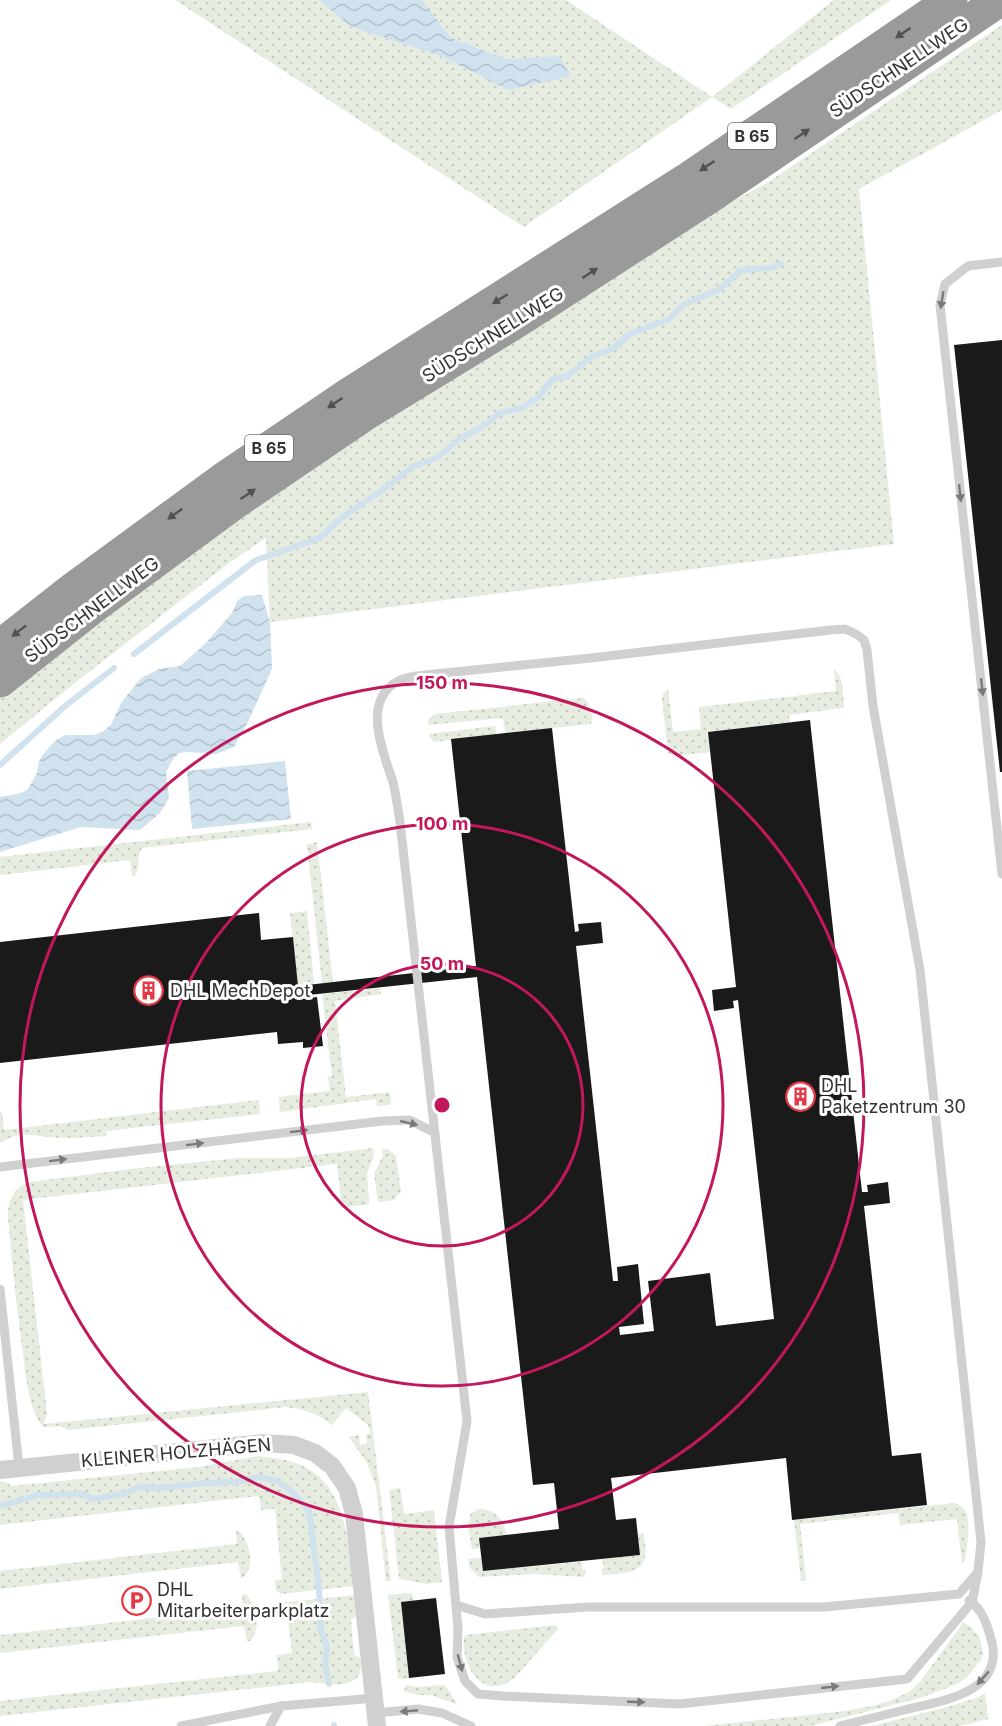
<svg xmlns="http://www.w3.org/2000/svg" width="1002" height="1726" font-family="Inter,sans-serif">
  <style>
    .grass { fill: url(#grass-dots) }
    .water { fill: url(#water-waves) }
    .lines { fill: none; stroke-linecap: round; stroke-linejoin: round }
    .stream { stroke: #cfe2ee; stroke-width: 6 }
    .building { fill: #1a1a1a }
    .lane { stroke: #d0d0d0; stroke-width: 9 }
    .street { stroke: #d0d0d0; stroke-width: 18 }
    .highway { stroke: #9a9a9a; stroke-width: 33 }
    .oneway { fill: #525252 }
    .oneway2 { fill: #7a7a7a }
    .ring { fill: none; stroke: #c2185b; stroke-width: 3 }
    .labels { text-anchor: middle; stroke-width: 6; stroke-linejoin: round; paint-order: stroke }
    .shield { fill: #fff; stroke: #707070; stroke-width: 1.5 }
    .shield-label { font-size: 16px; font-weight: bold; fill: #333 }
    .street-label { font-size: 18px; fill: #333; stroke: #fff }
    .poi-label { font-size: 18px; fill: #333; stroke: #fff; text-anchor: start }
    .centre { fill: #c2185b; stroke: #fff; stroke-width: 3 }
    .ring-label { font-size: 18px; text-anchor: middle; font-weight: bold; fill: #c2185b; stroke: #fff; stroke-width: 6; stroke-linejoin: round; paint-order: stroke }
  </style>
  <defs>
    <pattern id="grass-dots" width="8" height="8" patternUnits="userSpaceOnUse" patternTransform="scale(1.5)"><rect width="8" height="8" fill="#e6ecdf"/><path d="M2 2h.1M6 6h.1" fill="none" stroke="#c6cbc0" stroke-width="1.8" stroke-linecap="round"/></pattern>
    <pattern id="water-waves" width="16" height="10" patternUnits="userSpaceOnUse" patternTransform="scale(1.5)"><rect width="16" height="10" fill="#cfe2ee"/><path d="M0 5q4-4 8 0t8 0" fill="none" stroke="#b2c2cd"/></pattern>
  </defs>
  <rect width="100%" height="100%" fill="#fff"/>
  <!-- grass -->
  <g class="grass">
    <polygon points="175,0 319,0 351,27 440,56 508,90 559,56 506,59 452,38 421,0 566,0 712,97 834,0 891,0 731,109 712,97 524,227"/>
    <polygon points="1002,25 1002,110 859,189 894,544 270,622 266,538 229,563 71,686 0,744 0,697 81,632 362,430 690,224 767,183"/>
    <path d="M834,669C844,678 843,693 844,706L843,708L789,715L790,722L709,732L710,752L674,756L668,753L662,700L663,694L668,688L673,732L701,729L699,707L836,691Z"/>
    <path d="M583,698C591,703 594,716 591,724L505,733L503,718L428,725L429,718L435,714Z"/>
    <polygon points="495,726 496,734 434,742 429,736 429,734"/>
    <path d="M311,822L312,829L142,848C136,857 140,867 135,876H132L130,860L0,875V857Z"/>
    <polygon points="317,842 333,982 322,983 307,845"/>
    <polygon points="307,911 314,984 298,986 290,913"/>
    <polygon points="380,988 381,994 335,1001 346,1097 390,1092 391,1103 390,1105 377,1106 376,1099 280,1112 279,1097 330,1091 328,1077 332,1076 322,994"/>
    <path d="M259,1100L260,1114L106,1131L107,1136C88,1137 68,1139 50,1137C28,1135 20,1131 0,1143V1112H2L4,1130Z"/>
    <path d="M373,1148L374,1156L367,1173L369,1204L342,1208L337,1164L23,1200L47,1414L44,1424L368,1392L391,1581H386L376,1486L367,1463L349,1437L359,1435L360,1445L367,1443L366,1434L371,1433L368,1425L346,1408L332,1425C319,1414 304,1409 286,1407L68,1430L59,1426L43,1427C27,1408 26,1371 22,1347C16,1303 12,1260 8,1217C8,1200 13,1189 29,1182L138,1168L240,1158H290Z"/>
    <polygon points="382,1149 388,1149 396,1156 401,1192 394,1200 378,1202 374,1173 383,1156"/>
    <path d="M258,1456C273,1458 289,1459 303,1466C347,1487 348,1544 354,1586L281,1594L276,1590L275,1580L282,1579L275,1509L261,1510L259,1496L0,1525V1481L8,1483L11,1486L199,1467Z"/>
    <polygon points="400,1488 404,1514 434,1510 442,1582 427,1584 399,1579 389,1490"/>
    <path d="M955,1503C960,1505 964,1507 966,1512C971,1524 967,1550 964,1562H962L957,1519L900,1525L898,1513L800,1524L806,1580L801,1581L794,1520Z"/>
    <path d="M479,1509C496,1509 503,1520 507,1535L479,1538L480,1548L472,1549L468,1525L471,1513Z"/>
    <path d="M236,1530L240,1532C250,1544 255,1565 244,1577L241,1578L238,1562L0,1589V1571L237,1544Z"/>
    <path d="M644,1533C644,1541 647,1550 645,1557C641,1575 619,1573 604,1575L602,1573V1569L604,1568L602,1559L640,1555L638,1534Z"/>
    <polygon points="481,1558 484,1571 581,1562 583,1570 586,1570 586,1573 583,1577 536,1574 479,1577 470,1568 468,1559"/>
    <polygon points="412,1593 414,1601 401,1602 409,1678 398,1679 388,1595"/>
    <path d="M242,1594L247,1595C256,1607 262,1629 250,1641H247L244,1626L0,1653V1635L243,1608Z"/>
    <path d="M355,1595L357,1615L351,1620L354,1655L362,1659C363,1692 333,1684 310,1682L0,1716V1701L278,1671L277,1655L292,1653L288,1620H279L277,1607L280,1603Z"/>
    <polygon points="963,1623 970,1626 979,1636 983,1653 981,1660 968,1676 960,1682 944,1689 920,1698 810,1726 705,1726 845,1711 872,1706 892,1700 909,1692 920,1682"/>
    <path d="M556,1625L558,1629L519,1673C494,1701 468,1681 464,1649C464,1643 463,1640 465,1635Z"/>
    <polygon points="406,1685 415,1687 445,1685 458,1705 431,1695 418,1695 404,1691"/>
    <polygon points="985,1693 988,1719 960,1726 872,1726 951,1706 979,1697"/>
  </g>
  <!-- water -->
  <g class="water">
    <polygon points="319,0 421,0 452,38 506,59 559,56 571,76 508,90 440,56 351,27"/>
    <polygon points="262,595 270,622 272,669 247,724 234,747 216,754 188,752 179,753 173,759 166,772 169,798 160,813 140,830 81,827 0,852 0,797 21,793 28,789 37,773 39,761 45,752 55,741 65,735 94,735 102,732 111,725 121,703 141,678 159,669 180,666 205,644 232,613 237,601 244,596"/>
    <polygon points="285,761 291,819 192,829 187,771"/>
  </g>
  <g class="lines">
    <!-- stream -->
    <g class="stream">
      <polyline points="134,654 256,560 320,538 340,519 391,484 412,467 436,458 461,438 482,427 500,413 522,408 537,398 553,379 568,376 591,357 614,348 629,334 668,320 683,305 720,289 741,270 770,268 781,264"/>
      <polyline points="0,765 64,707 114,668"/>
      <polyline points="0,1506 38,1495 83,1494 93,1499 123,1494 141,1487 161,1488 204,1483 235,1482 259,1477 277,1481 294,1493 309,1511 319,1588 321,1631 327,1647 325,1663 329,1684"/>
      <polyline points="334,1725 334,1726"/>
    </g>
  </g>
  <!-- building -->
  <g class="building">
    <polygon points="1002,340 1002,772 1000,772 954,345"/>
    <polygon points="810,720 862,1192 868,1192 867,1185 888,1182 890,1203 864,1206 892,1456 921,1453 927,1505 792,1520 786,1458 611,1478 616,1520 636,1518 640,1555 483,1571 479,1538 559,1529 554,1483 533,1485 477,977 299,996 300,999 317,997 323,1046 303,1048 303,1042 278,1044 277,1032 0,1063 0,942 259,913 261,940 293,937 298,986 476,966 451,739 552,728 575,932 579,931 578,924 601,922 603,943 576,946 613,1281 618,1281 617,1267 638,1264 644,1324 619,1327 620,1335 654,1331 648,1281 710,1273 716,1326 774,1319 738,1000 733,1001 734,1008 714,1011 712,990 736,987 708,732"/>
    <polygon points="436,1598 445,1674 409,1678 401,1602"/>
  </g>
  <g class="lines">
    <!-- lane -->
    <g class="lane">
      <polyline points="1002,262 968,266 945,284 940,305 1002,874"/>
      <polyline points="0,1167 382,1121 410,1120 435,1133"/>
      <polyline points="0,1289 19,1467"/>
      <path d="M456,1605L485,1614L588,1607H824L959,1594L978,1572L981,1542L920,970L873,706L867,650L864,640L856,634L845,629L831,630L591,658L416,676C410,677 403,678 398,681C361,701 383,751 393,782C396,795 398,809 400,822L467,1421L449,1527L458,1629L457,1657L465,1681L478,1694L503,1696L679,1704L907,1679L972,1602L978,1572"/>
      <polyline points="376,1713 418,1709 442,1713 471,1726"/>
      <polyline points="181,1726 281,1706"/>
      <polyline points="270,1726 281,1706 375,1698"/>
      <path d="M840,1726C863,1720 885,1715 908,1709C930,1704 964,1698 981,1682C993,1671 996,1654 991,1639C987,1624 982,1609 969,1600"/>
    </g>
    <!-- street -->
    <polyline class="street" points="0,1470 263,1443 294,1445 315,1453 332,1466 347,1488 354,1514 377,1726"/>
    <!-- highway -->
    <g class="highway">
      <polyline points="0,646 74,588 223,479 349,394 689,178 951,0"/>
      <polyline points="0,681 92,608 236,502 364,415 524,317 702,202 1000,0"/>
    </g>
  </g>
  <!-- one-way arrows -->
  <defs><path id="oneway-solid" d="M-6-.8H1V-3.2L6.5 0L1 3.2V.8H-6Z" transform="scale(1.5)"/></defs>
  <g class="oneway">
    <use href="#oneway-solid" transform="translate(903 33) rotate(146)"/>
    <use href="#oneway-solid" transform="translate(802 134) rotate(-34)"/>
    <use href="#oneway-solid" transform="translate(707 166) rotate(146)"/>
    <use href="#oneway-solid" transform="translate(590 273) rotate(-33)"/>
    <use href="#oneway-solid" transform="translate(500 299) rotate(148)"/>
    <use href="#oneway-solid" transform="translate(335 403) rotate(146)"/>
    <use href="#oneway-solid" transform="translate(248 494) rotate(-34)"/>
    <use href="#oneway-solid" transform="translate(175 514) rotate(144)"/>
    <use href="#oneway-solid" transform="translate(19 631) rotate(142)"/>
  </g>
  <g class="oneway2">
    <use href="#oneway-solid" transform="translate(942 300) rotate(99)"/>
    <use href="#oneway-solid" transform="translate(960 493) rotate(84)"/>
    <use href="#oneway-solid" transform="translate(982 687) rotate(84)"/>
    <use href="#oneway-solid" transform="translate(409 1123) rotate(13)"/>
    <use href="#oneway-solid" transform="translate(299 1131) rotate(-7)"/>
    <use href="#oneway-solid" transform="translate(195 1144) rotate(-7)"/>
    <use href="#oneway-solid" transform="translate(58 1160) rotate(-7)"/>
    <use href="#oneway-solid" transform="translate(460 1663) rotate(75)"/>
    <use href="#oneway-solid" transform="translate(983 1678) rotate(131)"/>
    <use href="#oneway-solid" transform="translate(830 1687) rotate(-6)"/>
    <use href="#oneway-solid" transform="translate(636 1702) rotate(2)"/>
    <use href="#oneway-solid" transform="translate(409 1711) rotate(175)"/>
  </g>
  <!-- distance rings -->
  <g class="ring">
    <circle cx="442" cy="1105" r="141"/>
    <circle cx="442" cy="1105" r="281"/>
    <circle cx="442" cy="1105" r="422"/>
  </g>
  <!-- icons -->
  <defs>
    <symbol id="building-ring" viewBox="-11 -11 22 22"><circle r="9.5" fill="#fff" stroke="#e63946" stroke-width="1.5"/><path d="M-4-6H4V6H1V3H-1V6H-4ZM-2.5-4.3h1.7v1.8h-1.7ZM.8-4.3h1.7v1.8H.8ZM-2.5-1h1.7V.8h-1.7ZM.8-1h1.7V.8H.8Z" fill="#e63946"/></symbol>
    <symbol id="parking-ring" viewBox="-11 -11 22 22"><circle r="9.5" fill="#fff" stroke="#e63946" stroke-width="1.5"/><path d="M-3.5-5.5H1a3.5 3.5 0 0 1 0 7H-1V5.5H-3.5ZM-1-3.4V-.6H.8a1.4 1.4 0 0 0 0-2.8Z" fill="#e63946"/></symbol>
  </defs>
  <g fill-rule="evenodd">
    <use href="#building-ring" x="132" y="974" width="33" height="33"/>
    <use href="#building-ring" x="784" y="1080" width="33" height="33"/>
    <use href="#parking-ring" x="120" y="1584" width="33" height="33"/>
  </g>
  <g class="labels">
    <!-- shield labels -->
    <g class="shield">
      <rect x="728" y="123" width="48" height="26" rx="4.5"/>
      <rect x="245" y="435" width="48" height="26" rx="4.5"/>
    </g>
    <g class="shield-label">
      <text x="752" y="142">B 65</text>
      <text x="269" y="454">B 65</text>
    </g>
    <!-- street labels -->
    <g class="street-label">
      <text transform="translate(899 68) rotate(-34)" y="6">SÜDSCHNELLWEG</text>
      <text transform="translate(493 335) rotate(-32)" y="6">SÜDSCHNELLWEG</text>
      <text transform="translate(92 610) rotate(-37)" y="6">SÜDSCHNELLWEG</text>
      <text transform="translate(176 1453) rotate(-5)" y="6">KLEINER HOLZHÄGEN</text>
    </g>
    <!-- poi labels -->
    <g class="poi-label">
      <text x="170" y="997">DHL MechDepot</text>
      <text x="821" y="1092">DHL<tspan x="821" dy="21">Paketzentrum 30</tspan></text>
      <text x="157" y="1596">DHL<tspan x="157" dy="21">Mitarbeiterparkplatz</tspan></text>
    </g>
  </g>
  <circle cx="442" cy="1105" r="9" class="centre"/>
  <g class="ring-label">
    <text x="442" y="689">150 m</text>
    <text x="442" y="830">100 m</text>
    <text x="442" y="970">50 m</text>
  </g>
</svg>
